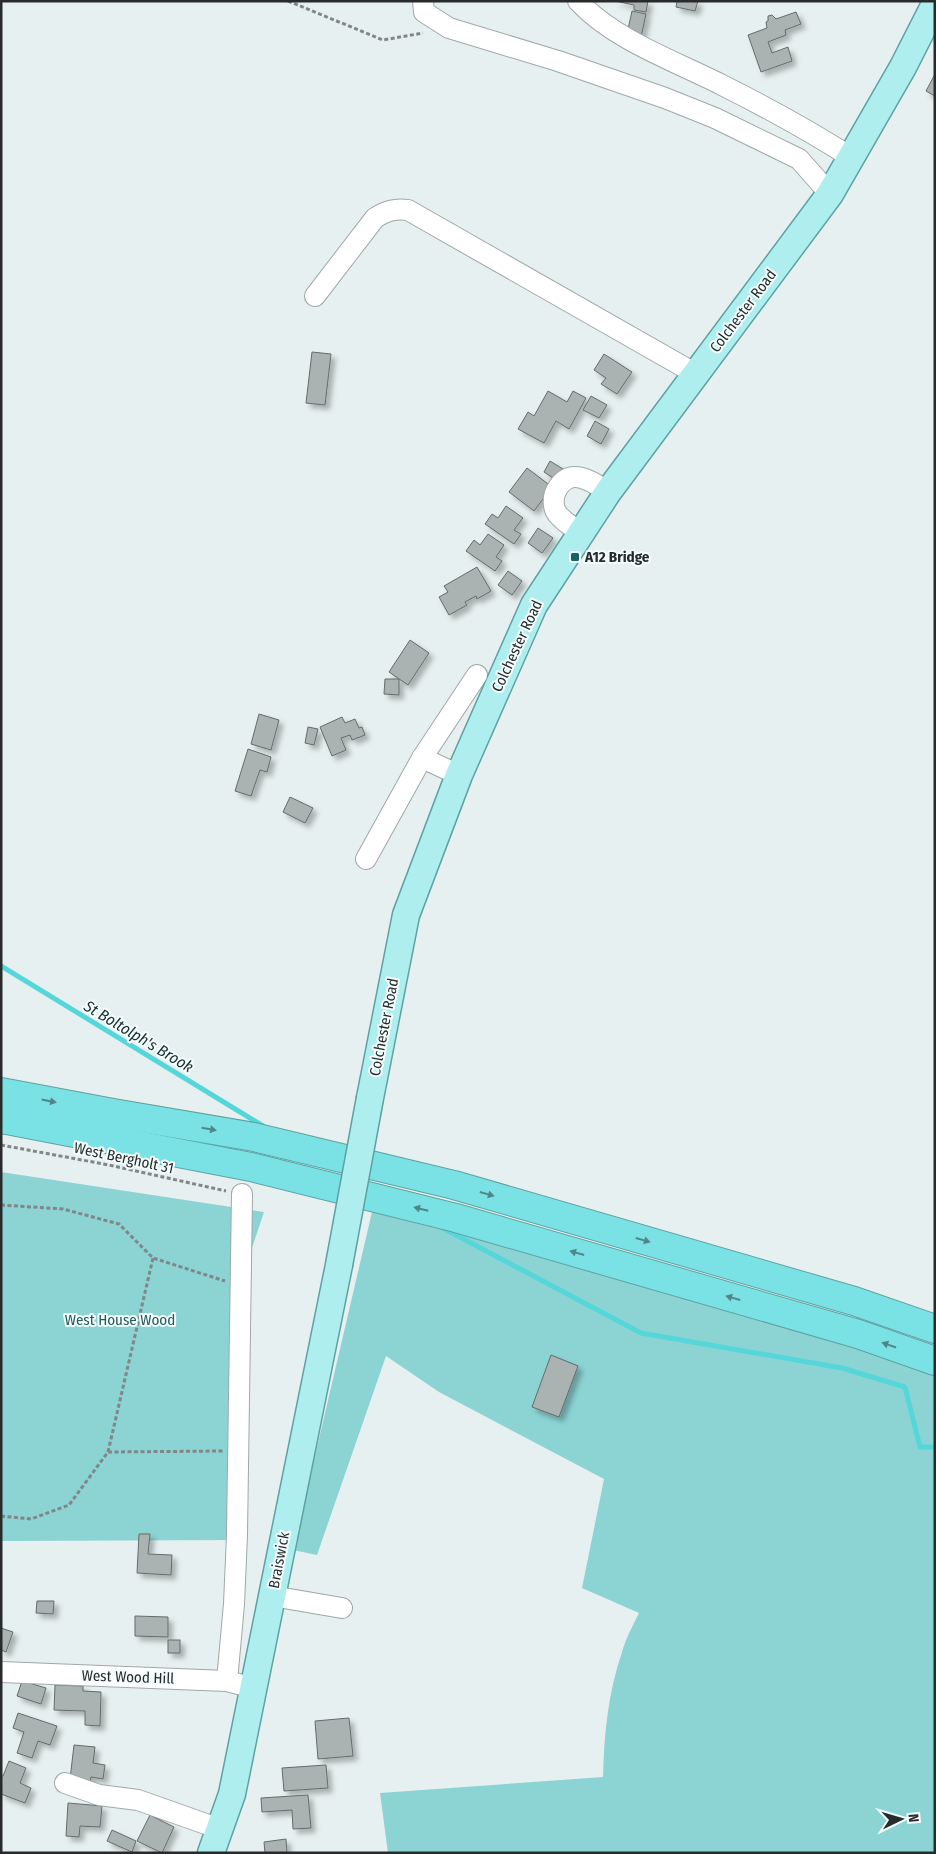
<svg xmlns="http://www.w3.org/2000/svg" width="936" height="1854" font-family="'Fira Sans Condensed',sans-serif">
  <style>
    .green { fill: #8cd3d4 }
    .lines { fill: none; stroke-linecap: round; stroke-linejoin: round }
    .stream { stroke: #55d7da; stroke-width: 5 }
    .building { fill: #aab2b2; stroke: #646b6b; filter: url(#shadow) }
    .minor-casing { stroke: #9fa8a8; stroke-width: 22 }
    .major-casing { stroke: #5da2a3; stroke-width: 29 }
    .highway-casing { stroke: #5da2a3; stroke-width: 30 }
    .path { stroke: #818686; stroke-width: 3; stroke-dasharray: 4 2.5; stroke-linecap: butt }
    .minor { stroke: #fff; stroke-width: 20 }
    .major { stroke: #afeeef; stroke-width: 26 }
    .highway { stroke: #7ae2e4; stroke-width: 28 }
    .major-bridge-casing { stroke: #5da2a3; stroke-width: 29; stroke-linecap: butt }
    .major-bridge { stroke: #afeeef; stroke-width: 26 }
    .oneway { fill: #518688 }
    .poi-dot { fill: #146465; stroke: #f4fdfd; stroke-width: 2 }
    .labels { text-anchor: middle; stroke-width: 4; stroke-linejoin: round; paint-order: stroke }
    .street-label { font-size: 15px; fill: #282b2b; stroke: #f4fdfd }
    .poi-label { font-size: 15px; font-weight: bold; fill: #282b2b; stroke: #f4fdfd; text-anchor: start }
    .park-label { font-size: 15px; fill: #245b5c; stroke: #f4fdfd }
    .water-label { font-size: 16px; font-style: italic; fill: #182e2f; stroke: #f4fdfd }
  </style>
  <defs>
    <filter id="shadow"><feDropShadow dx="4.5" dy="4.5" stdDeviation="2.5" flood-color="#0004"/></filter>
  </defs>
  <rect width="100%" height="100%" fill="#e7f0f0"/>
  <!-- green -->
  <g class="green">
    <polygon points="1,1172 264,1212 240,1284 237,1540 1,1541"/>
    <path d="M372,1212L639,1280L935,1362V1853H388L380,1793L603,1777C604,1735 608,1693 622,1652C626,1638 633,1625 639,1613L582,1588L604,1479L439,1392L386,1356L317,1555L293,1550Z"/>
  </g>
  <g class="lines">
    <!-- stream -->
    <g class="stream">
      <polyline points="1,966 263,1126"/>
      <polyline points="439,1226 641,1333 842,1368 905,1387 920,1447 935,1447"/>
    </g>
  </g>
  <!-- building -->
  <g class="building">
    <polygon points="615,1 648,1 646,12 634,10 634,5"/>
    <polygon points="677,1 698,1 695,11 676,7"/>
    <polygon points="632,11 646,14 641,37 627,34"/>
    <polygon points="796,12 801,24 785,30 786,35 768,42 772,53 788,47 792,61 761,72 748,35 767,28 766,22 768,21 768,16 772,15 776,19"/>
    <polygon points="935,74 935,96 926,91"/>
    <polygon points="312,352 331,354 325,405 306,403"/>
    <polygon points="604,354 632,372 617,394 601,384 606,378 594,370"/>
    <polygon points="548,391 567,402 573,391 586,398 569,429 556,421 544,443 518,429 528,412 534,416"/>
    <polygon points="591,396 607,405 599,418 583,410"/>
    <polygon points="595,421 609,429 601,444 587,436"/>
    <polygon points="550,461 563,469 556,480 544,472"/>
    <polygon points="527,468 552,487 534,511 509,492"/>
    <polygon points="506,506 523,518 514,530 521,534 514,544 485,524 492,514 498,518"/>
    <polygon points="538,528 553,538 542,553 528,543"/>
    <polygon points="488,534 504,545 496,557 502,561 495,571 466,551 474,540 480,545"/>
    <polygon points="477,567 491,591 477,599 476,596 465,602 467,605 449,615 439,597 448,592 444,586"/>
    <polygon points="508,571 522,581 512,595 498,585"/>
    <polygon points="410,640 429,653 408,685 389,672"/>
    <polygon points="385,679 399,679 399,695 384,694"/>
    <polygon points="259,714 279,720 271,750 251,744"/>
    <polygon points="342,717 345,723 355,719 359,728 362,727 365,735 352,740 350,735 341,738 346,750 332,756 320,727"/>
    <polygon points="308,727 318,729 314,745 305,743"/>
    <polygon points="248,749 271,757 267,772 260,770 251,796 235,791"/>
    <polygon points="290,797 313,808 305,823 283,812"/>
    <polygon points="551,1355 578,1366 559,1417 532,1407"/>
    <polygon points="139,1534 150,1534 148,1554 172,1555 171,1575 137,1573"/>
    <polygon points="37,1601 54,1601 53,1614 36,1613"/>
    <polygon points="135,1616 168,1617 168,1637 135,1636"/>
    <polygon points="1,1628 13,1632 6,1652 1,1650"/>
    <rect x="168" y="1640" width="12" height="13"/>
    <polygon points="22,1681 46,1688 41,1704 17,1696"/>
    <polygon points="55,1685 83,1686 83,1691 101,1692 100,1726 85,1725 85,1711 54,1710"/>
    <polygon points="18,1713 57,1726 50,1745 38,1741 32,1758 17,1753 24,1732 13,1728"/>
    <polygon points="349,1718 353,1756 318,1759 315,1721"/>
    <polygon points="74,1745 95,1747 93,1763 105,1765 103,1779 91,1777 90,1782 70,1779"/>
    <polygon points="9,1761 26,1768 20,1783 31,1788 25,1803 1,1794 1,1776 3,1776"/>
    <polygon points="326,1765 328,1788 284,1791 282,1768"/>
    <polygon points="308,1795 311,1828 293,1829 292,1810 262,1812 261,1798"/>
    <polygon points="68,1803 102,1806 100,1827 80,1826 79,1837 66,1836"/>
    <polygon points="150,1815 174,1827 162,1853 137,1841"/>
    <polygon points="112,1830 136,1841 132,1852 107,1841"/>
    <polygon points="286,1839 287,1853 265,1853 264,1842"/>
  </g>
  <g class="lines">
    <defs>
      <g id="minor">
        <polyline points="423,1 424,12 449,28 558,61 665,98 715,118 799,159 830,194"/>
        <path d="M578,1C614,40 675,61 722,85C766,107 810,131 852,158"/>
        <path d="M315,296L375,218C386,211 395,208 408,210L696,374"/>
        <path d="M581,533C573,527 559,519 555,510C553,503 553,497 556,491C569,466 591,480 608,492"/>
        <polyline points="422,758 459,775"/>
        <polyline points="366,859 422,758 477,675"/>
        <polyline points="272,1596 342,1608"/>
        <polyline points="1,1672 227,1681 254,1688"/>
        <polyline points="227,1681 234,1604 237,1535 242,1194"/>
        <polyline points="65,1783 99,1795 138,1800 220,1829"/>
      </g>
      <g id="major">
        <polyline points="370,1098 406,915 459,775 534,605 608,492 830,194 903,67 935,4"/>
        <polyline points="211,1853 232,1794 339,1265"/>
      </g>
      <g id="highway">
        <polyline points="1,1092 113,1113 254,1137 454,1185 854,1301 935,1329"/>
        <polyline points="1,1119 251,1167 456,1218 858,1334 935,1361"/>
      </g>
    </defs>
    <!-- minor casing -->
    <use href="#minor" class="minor-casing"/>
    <!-- major casing -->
    <use href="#major" class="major-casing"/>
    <!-- highway casing -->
    <use href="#highway" class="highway-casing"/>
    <!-- path -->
    <g class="path">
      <polyline points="288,1 383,40 423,33"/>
      <polyline points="1,1145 109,1165 226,1191"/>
      <polyline points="1,1205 63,1209 119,1224 153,1258 225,1281"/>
      <polyline points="108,1452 153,1258"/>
      <polyline points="1,1516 31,1519 69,1505 108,1452 223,1451"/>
    </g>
    <!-- minor -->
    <use href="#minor" class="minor"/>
    <!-- major -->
    <use href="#major" class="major"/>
    <!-- highway -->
    <use href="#highway" class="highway"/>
    <defs>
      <polyline id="major-bridge" points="339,1265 370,1098"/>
    </defs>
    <!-- major-bridge casing -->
    <use href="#major-bridge" class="major-bridge-casing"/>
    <!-- major-bridge -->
    <use href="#major-bridge" class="major-bridge"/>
  </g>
  <!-- one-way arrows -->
  <defs><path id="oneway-solid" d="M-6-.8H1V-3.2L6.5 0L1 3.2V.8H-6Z" transform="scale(1.25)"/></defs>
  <g class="oneway">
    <use href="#oneway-solid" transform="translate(49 1101) rotate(11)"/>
    <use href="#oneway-solid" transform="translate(209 1129) rotate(10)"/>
    <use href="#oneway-solid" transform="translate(487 1194) rotate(16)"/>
    <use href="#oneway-solid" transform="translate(421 1209) rotate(-166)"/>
    <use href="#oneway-solid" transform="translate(643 1240) rotate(16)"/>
    <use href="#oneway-solid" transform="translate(577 1253) rotate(-164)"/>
    <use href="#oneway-solid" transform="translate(733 1298) rotate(-164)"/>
    <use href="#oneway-solid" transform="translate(889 1345) rotate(-161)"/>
  </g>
  <!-- markers -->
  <rect class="poi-dot" x="570" y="552" width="10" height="10" rx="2.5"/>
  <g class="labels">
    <!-- street labels -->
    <g class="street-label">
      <text transform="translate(743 311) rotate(-53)" y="5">Colchester Road</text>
      <text transform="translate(517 646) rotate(-65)" y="5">Colchester Road</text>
      <text transform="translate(384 1027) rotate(-79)" y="5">Colchester Road</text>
      <text transform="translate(124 1158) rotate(12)" y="5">West Bergholt 31</text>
      <text transform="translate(279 1560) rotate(-79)" y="5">Braiswick</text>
      <text transform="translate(128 1677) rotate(2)" y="5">West Wood Hill</text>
    </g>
    <!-- poi labels -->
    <g class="poi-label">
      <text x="585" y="562">A12 Bridge</text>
    </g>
    <!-- park labels -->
    <g class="park-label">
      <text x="120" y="1325">West House Wood</text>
    </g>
    <!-- water labels -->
    <g class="water-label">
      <text transform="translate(139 1036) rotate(31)" y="6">St Boltolph's Brook</text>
    </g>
  </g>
  <!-- border -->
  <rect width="936" height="1854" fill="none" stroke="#282b2b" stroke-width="5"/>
  <!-- north arrow -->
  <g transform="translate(901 1819) rotate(85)" stroke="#f4fdfd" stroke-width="4" paint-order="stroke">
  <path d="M0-4L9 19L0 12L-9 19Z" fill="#282b2b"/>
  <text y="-8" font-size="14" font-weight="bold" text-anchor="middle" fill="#282b2b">N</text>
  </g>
</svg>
